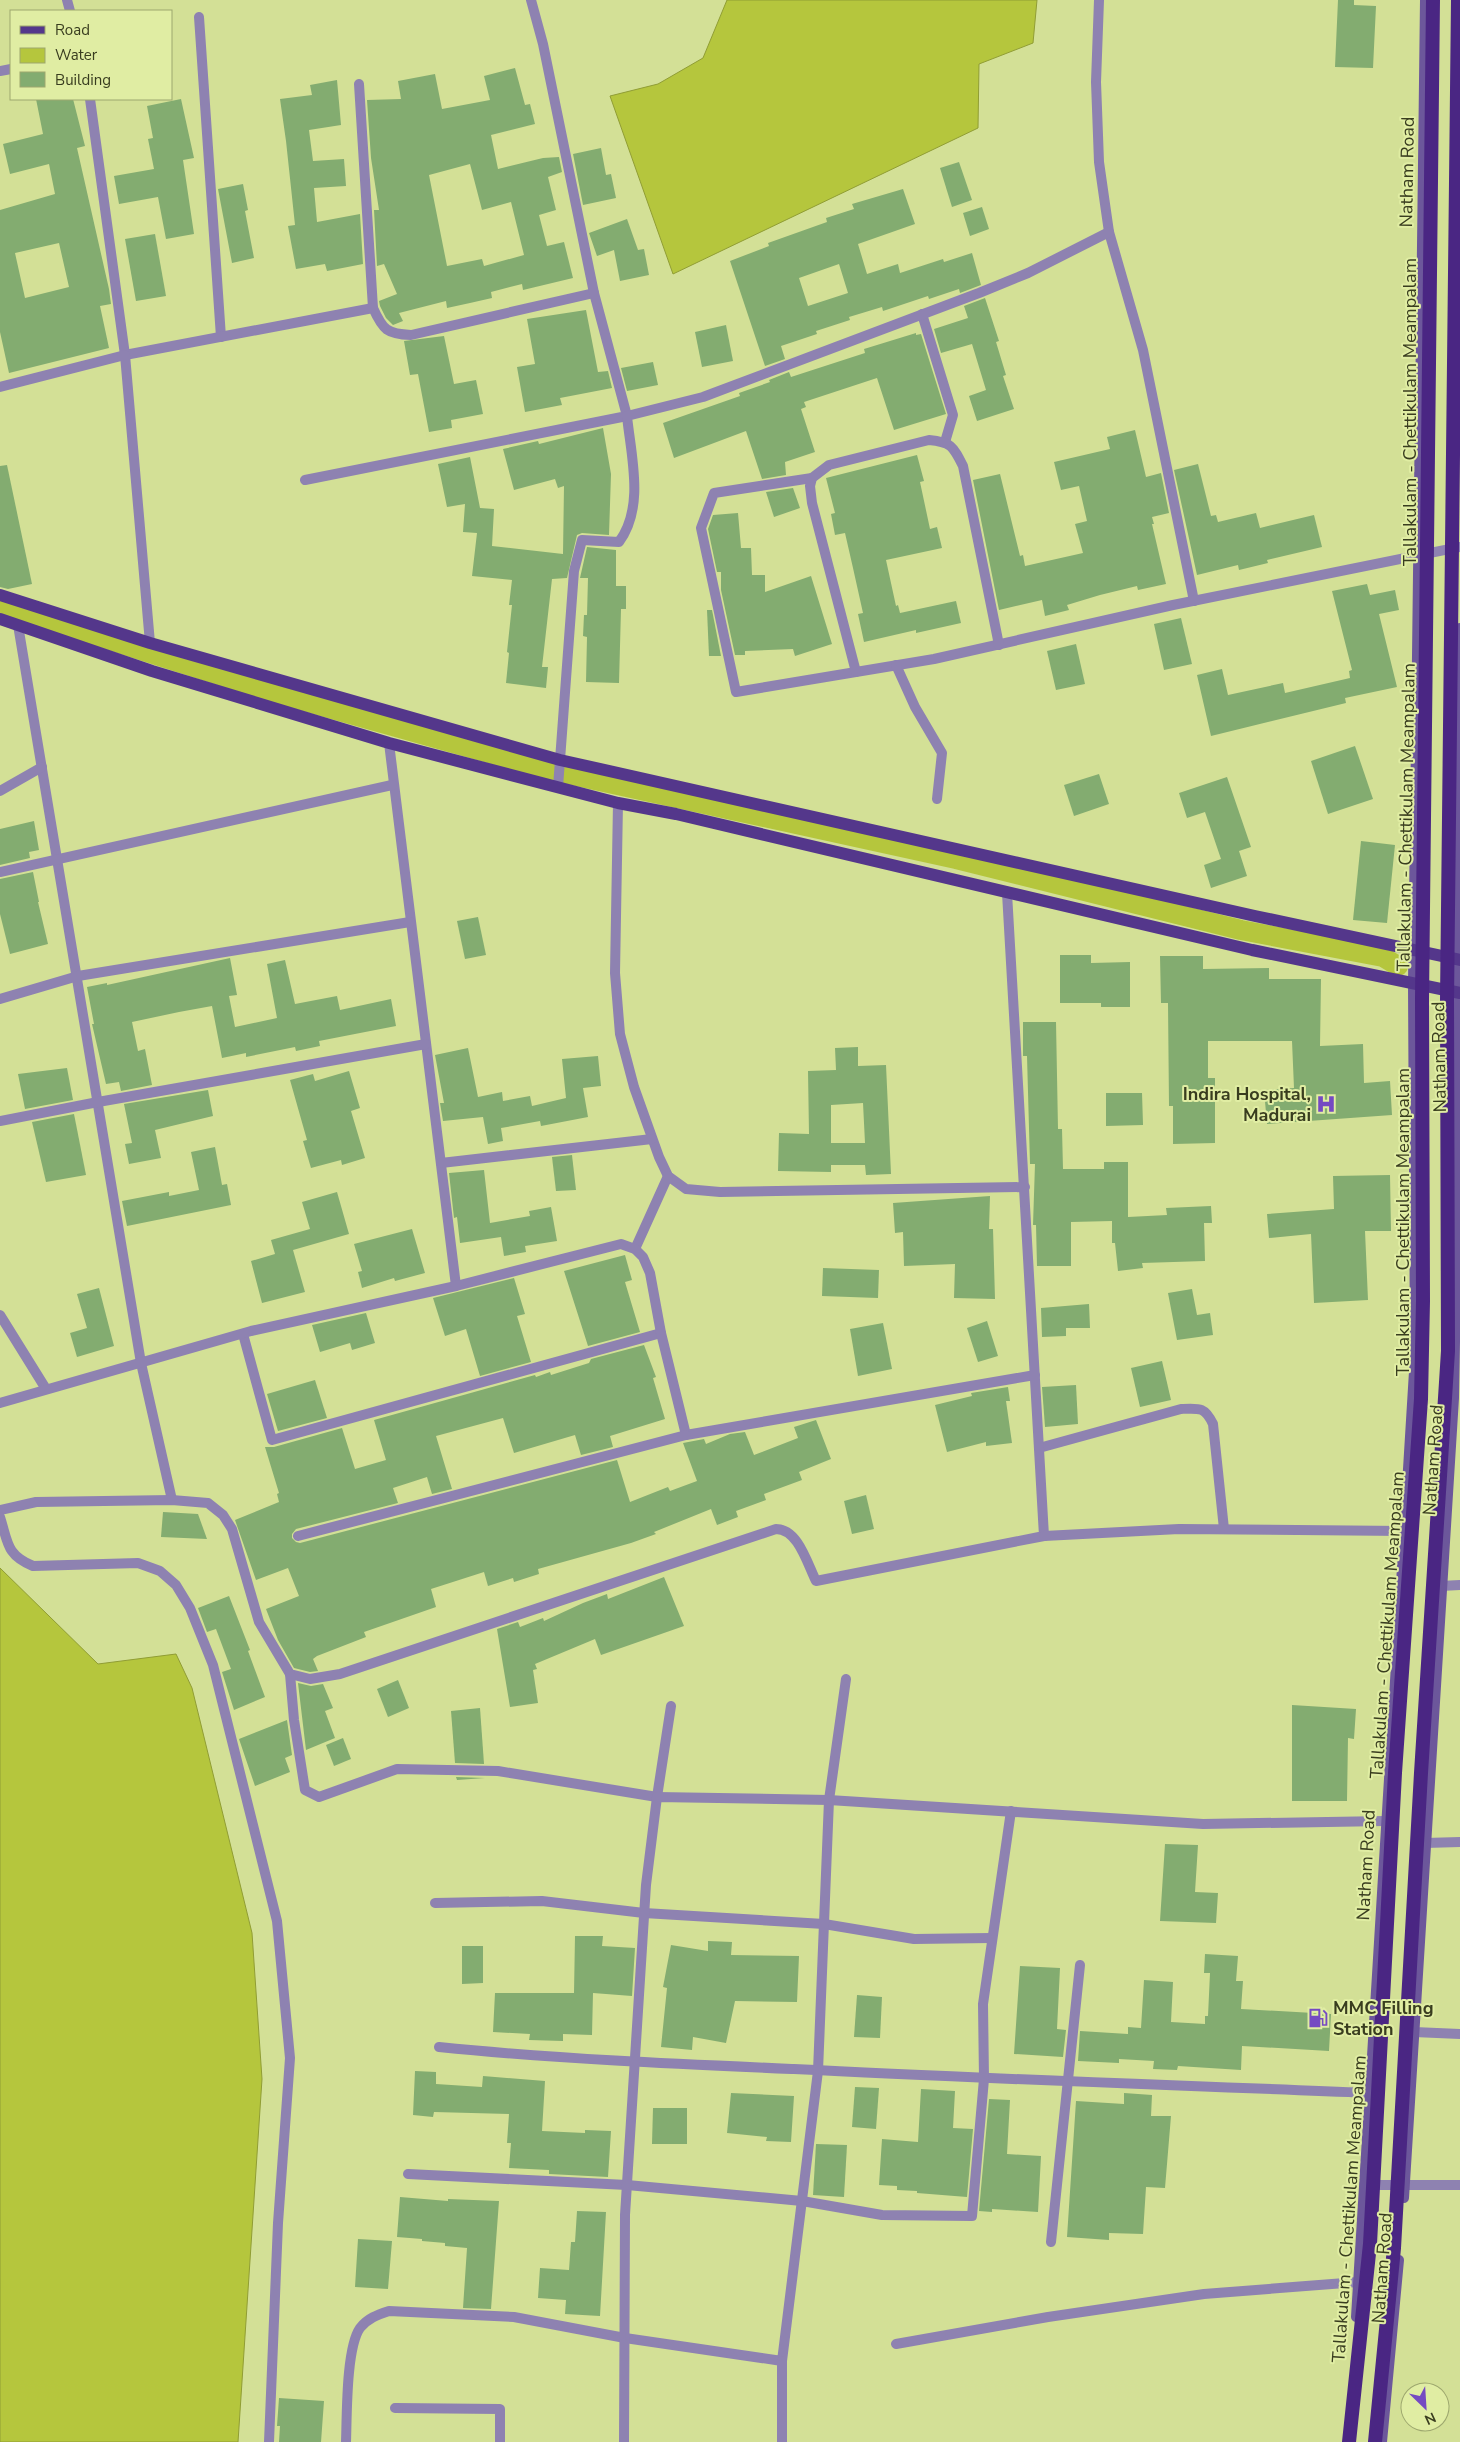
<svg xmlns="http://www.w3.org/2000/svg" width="1460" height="2442" font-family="'Nunito Sans',sans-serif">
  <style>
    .water { fill: #b5c63d; stroke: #909d34 }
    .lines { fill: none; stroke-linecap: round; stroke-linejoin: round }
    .canal { stroke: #b5c63d; stroke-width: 20 }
    .building { fill: #83ac70; fill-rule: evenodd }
    .minor { stroke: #8e82b1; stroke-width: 10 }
    .secondary { stroke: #6c579b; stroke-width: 10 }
    .primary { stroke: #54378b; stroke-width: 12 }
    .trunk-bridge { stroke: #4a2683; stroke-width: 14 }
    .labels { text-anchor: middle; stroke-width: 4; stroke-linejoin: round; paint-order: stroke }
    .street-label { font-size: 18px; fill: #393d1f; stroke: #e0eda3 }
    .poi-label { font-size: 18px; font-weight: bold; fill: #393d1f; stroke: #e0eda3; text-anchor: end }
  </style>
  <rect width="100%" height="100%" fill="#d3e096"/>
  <!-- water -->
  <g class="water">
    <polygon points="727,0 1037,0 1033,43 979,64 978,128 673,274 610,96 658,84 703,58"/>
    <polygon points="0,1568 98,1664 176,1654 192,1688 252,1933 262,2079 238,2442 0,2442"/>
  </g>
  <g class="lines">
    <!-- canal -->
    <polyline class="canal" points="0,605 265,690 549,770 956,859 1241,930 1383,957 1398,966"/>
  </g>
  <!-- building -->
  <g class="building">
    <polygon points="1338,0 1354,0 1354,5 1376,6 1373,68 1335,67"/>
    <path d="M515,68L525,105L530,104L535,124L491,135L498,169L543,158L559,157L562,172L548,177L556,210L539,215L547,246L564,242L573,278L523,290L522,284L491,292L492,298L470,303L447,308L446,301L399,313L403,321L393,325L386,318L380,306L379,301L397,294L384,264L377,266L374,210H379L371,158L367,100L401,99L398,81L435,74L442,109L490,100L484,76ZM470,164L482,210L511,202L524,255L484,266L482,259L447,266L429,175Z"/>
    <polygon points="337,80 341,125 309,130 313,161 344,159 346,186 314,188 317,222 360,214 363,264 327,271 325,264 296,269 288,226 295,225 286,141 280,99 312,95 310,85"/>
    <path d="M36,99H73L85,146L77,148L109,289L111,304L100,306L109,348L9,373L0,332V210L55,194L49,164L10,174L3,144L43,134ZM59,243L69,287L25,298L15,253Z"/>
    <polygon points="181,99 194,158 183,160 194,234 166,239 158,197 119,204 114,176 154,169 148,139 153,138 147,106"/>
    <polygon points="601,148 606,175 611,174 616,198 583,205 573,154"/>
    <polygon points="959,162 972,200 952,207 940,168"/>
    <polygon points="243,184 248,210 245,211 254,258 232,263 218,189"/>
    <path d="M903,189L915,224L858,244L867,274L898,264L900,273L943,259L944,262L972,253L981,285L960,293L959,289L929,299L928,296L883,311L882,307L849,317L850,320L816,331L817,334L781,346L785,359L765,366L730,261L769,246L768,243L827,222L826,218L854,209L852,204ZM839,264L848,293L808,306L799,278Z"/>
    <polygon points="982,207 989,229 970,236 963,213"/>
    <polygon points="627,219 638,250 644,249 649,275 620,281 614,250 597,256 589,233"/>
    <polygon points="155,234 166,296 136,301 125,239"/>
    <polygon points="985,298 999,341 996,342 1006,375 1003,376 1014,409 977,421 969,396 986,390 972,344 941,353 934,329 968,318 964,306"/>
    <polygon points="586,310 598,372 608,371 612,388 560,398 562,405 525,412 517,367 535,364 527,319"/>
    <polygon points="726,325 733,361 702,367 695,332"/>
    <polygon points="916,333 916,335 921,334 946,414 894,430 877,378 804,402 806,407 801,409 815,452 785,462 786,475 762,479 746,431 674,458 663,423 740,396 739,393 770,382 769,380 789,372 791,377 865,353 864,349"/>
    <polygon points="444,336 454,384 476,380 483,414 451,420 452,428 429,432 418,374 410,375 404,341"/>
    <polygon points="653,362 658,385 627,391 621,368"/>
    <polygon points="603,428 611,474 609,535 582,533 577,535 567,578 552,579 542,667 548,667 546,688 506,683 509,653 507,652 512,605 509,605 512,580 472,576 477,533 463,532 465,504 447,507 438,464 470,457 480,508 494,509 492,546 563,554 564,486 558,488 555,479 514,490 503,449 538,441 539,444"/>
    <polygon points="1135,430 1146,477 1161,473 1169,513 1152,517 1154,524 1152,524 1166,584 1138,590 1137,586 1100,595 1067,605 1069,610 1045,616 1042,600 999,610 973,480 1000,474 1020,556 1023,555 1025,566 1083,553 1075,524 1087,521 1079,486 1061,490 1054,462 1110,449 1107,437"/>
    <polygon points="917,455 924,481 920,482 930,529 937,527 942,548 886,560 896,606 898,605 900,613 956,601 961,623 916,633 916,630 864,642 858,614 863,613 853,568 845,533 835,535 831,514 835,513 826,478"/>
    <polygon points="1198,464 1211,516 1216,515 1218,522 1256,513 1260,528 1314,515 1322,547 1267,560 1268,563 1239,570 1238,565 1197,575 1174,470"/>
    <polygon points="7,465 32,584 8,589 0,587 0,466"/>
    <polygon points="793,488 800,508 774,517 766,492"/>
    <polygon points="738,513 741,548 751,548 752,575 765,575 765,592 811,576 832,644 795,656 793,649 745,651 745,655 735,655 721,590 721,572 717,572 708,529 713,515"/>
    <polygon points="587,547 616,550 616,586 626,586 626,609 621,609 619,683 586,682 587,637 583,636 584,615 587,615 588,578 580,578"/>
    <polygon points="1367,584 1370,595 1395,590 1399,610 1379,614 1397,687 1345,698 1346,703 1211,736 1197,675 1222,669 1228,695 1283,683 1285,693 1350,678 1349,671 1352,670 1332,591"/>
    <polygon points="707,610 712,610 721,656 709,656"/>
    <polygon points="1181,618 1192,664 1164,670 1154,624"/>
    <polygon points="1076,644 1085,684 1056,690 1047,651"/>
    <polygon points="1355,746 1373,799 1328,814 1311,761"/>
    <polygon points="1099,774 1109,804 1074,816 1064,785"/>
    <polygon points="1227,777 1251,847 1239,851 1247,876 1211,888 1204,865 1221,859 1205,812 1187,818 1179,793"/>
    <polygon points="34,821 39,850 29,852 30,858 0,865 0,829"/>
    <polygon points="1361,841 1395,845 1387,923 1353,920"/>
    <polygon points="33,872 39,902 38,902 48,944 10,954 0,914 0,879"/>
    <polygon points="478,917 486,955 465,959 457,921"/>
    <polygon points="1060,955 1091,955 1091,963 1130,962 1130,1007 1101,1007 1101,1003 1060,1003"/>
    <polygon points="1160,956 1203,956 1203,969 1269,968 1269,979 1321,979 1320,1046 1363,1044 1364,1083 1390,1081 1392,1115 1267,1124 1264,1090 1294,1088 1292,1041 1208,1041 1208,1078 1215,1078 1215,1143 1173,1144 1173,1106 1169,1106 1168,1003 1161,1003"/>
    <polygon points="230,958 237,995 229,996 235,1027 277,1018 267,964 285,960 295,1004 337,996 340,1010 391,999 396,1026 319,1041 320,1046 296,1051 295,1047 246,1057 246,1053 222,1058 212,1006 179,1012 132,1022 138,1051 145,1049 152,1085 121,1091 119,1082 106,1084 92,1024 94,1024 87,987 107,983 107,985"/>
    <polygon points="1023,1022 1056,1022 1058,1129 1062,1129 1063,1169 1104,1169 1104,1162 1128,1162 1128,1217 1167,1215 1166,1208 1211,1206 1212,1223 1204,1223 1205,1261 1142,1263 1143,1268 1118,1271 1115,1243 1112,1243 1112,1221 1071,1222 1071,1266 1037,1266 1036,1225 1033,1225 1035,1164 1030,1164 1027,1056 1023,1056"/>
    <path d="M858,1047V1066L886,1065L891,1174L866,1175L865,1165H831V1172L778,1171L779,1133L809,1134L808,1071L836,1070L835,1048ZM863,1103L865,1143H831V1105Z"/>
    <polygon points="468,1048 478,1097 502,1092 503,1101 530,1096 532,1106 566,1098 562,1059 598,1056 601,1086 583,1088 588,1117 541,1126 540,1121 501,1128 503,1141 488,1144 483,1117 443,1121 440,1103 444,1103 435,1055"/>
    <polygon points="67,1068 73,1100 25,1109 18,1074"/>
    <polygon points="349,1071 360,1108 351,1111 365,1158 342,1165 341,1160 311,1168 303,1141 307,1140 290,1080 313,1074 315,1081"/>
    <polygon points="208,1090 213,1116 155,1130 161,1158 129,1164 125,1144 132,1143 124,1104"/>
    <polygon points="1106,1093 1142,1093 1143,1125 1106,1126"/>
    <polygon points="74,1114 86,1175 46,1182 32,1122"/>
    <polygon points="215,1147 222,1185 227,1184 231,1205 127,1226 122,1201 169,1192 169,1196 199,1190 191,1152"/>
    <polygon points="572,1155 576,1190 556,1191 552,1157"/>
    <polygon points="484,1170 490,1223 530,1216 529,1211 551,1207 557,1241 525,1246 526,1252 504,1256 501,1237 460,1243 457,1217 454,1218 449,1173"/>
    <polygon points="1390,1175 1391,1231 1365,1231 1368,1300 1314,1303 1311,1234 1269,1238 1267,1214 1334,1209 1333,1176"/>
    <polygon points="337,1192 349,1234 293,1250 305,1292 262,1303 251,1261 275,1254 271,1240 310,1229 302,1202"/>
    <polygon points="990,1196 989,1229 993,1229 995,1299 954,1298 955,1264 904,1266 903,1232 895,1233 893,1203"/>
    <polygon points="412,1229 425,1273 395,1281 394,1278 362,1288 358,1272 362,1271 354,1244"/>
    <polygon points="625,1255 632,1280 625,1282 640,1332 588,1346 564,1271"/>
    <polygon points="823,1268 879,1270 878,1298 822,1296"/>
    <polygon points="514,1278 525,1314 517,1316 531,1362 480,1376 466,1329 445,1336 433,1298"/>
    <polygon points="99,1288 114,1346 77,1357 70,1333 87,1328 77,1294"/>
    <polygon points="1192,1289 1197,1315 1210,1313 1213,1335 1177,1340 1168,1293"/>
    <polygon points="1089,1304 1090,1328 1066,1328 1066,1336 1042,1337 1041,1308"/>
    <polygon points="366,1313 375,1343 352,1350 350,1343 320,1352 312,1325"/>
    <polygon points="987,1321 998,1356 978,1362 967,1328"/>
    <polygon points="883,1323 892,1369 858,1376 850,1329"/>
    <polygon points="644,1345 656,1377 653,1378 665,1419 610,1436 613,1447 581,1455 575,1435 514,1453 503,1418 436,1436 452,1489 432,1494 427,1477 393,1488 398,1503 296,1529 292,1534 292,1538 296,1542 300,1543 617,1460 630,1502 668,1487 670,1491 697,1481 683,1443 704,1439 706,1444 730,1434 745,1432 754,1455 798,1438 794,1427 816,1420 831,1459 799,1472 802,1480 764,1494 766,1500 736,1511 738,1517 717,1525 711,1509 654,1532 656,1534 631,1543 538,1569 539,1574 514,1582 513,1578 488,1586 484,1572 431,1589 436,1607 364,1632 366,1637 317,1656 313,1659 318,1671 310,1672 294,1668 278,1640 266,1609 299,1596 288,1568 256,1580 235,1520 279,1502 277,1494 279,1493 265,1447 274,1447 342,1428 355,1469 386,1460 374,1420 535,1375 536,1377 550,1372 551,1375 589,1363 591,1359"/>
    <polygon points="1162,1361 1171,1400 1140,1407 1131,1368"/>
    <polygon points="315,1380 327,1418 278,1431 267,1394"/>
    <polygon points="1076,1385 1078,1424 1045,1427 1042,1387"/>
    <polygon points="1008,1387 1010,1401 1006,1401 1012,1443 986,1446 986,1442 947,1452 935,1405 972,1396 971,1393"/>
    <polygon points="866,1495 874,1529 852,1534 844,1501"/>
    <polygon points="163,1512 198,1514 207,1539 161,1537"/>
    <polygon points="664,1577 684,1626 601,1655 595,1639 535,1664 537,1669 533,1670 538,1703 510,1707 497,1629 518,1622 520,1627 543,1618 544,1621 583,1603 607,1594 608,1599"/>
    <polygon points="229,1596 250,1650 248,1651 265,1697 234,1710 222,1672 231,1669 216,1629 207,1632 198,1608"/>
    <polygon points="398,1680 409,1708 388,1717 377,1689"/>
    <polygon points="298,1683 311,1686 323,1684 333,1708 325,1711 335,1738 306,1750"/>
    <polygon points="1292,1705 1356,1709 1354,1739 1348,1738 1347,1801 1292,1801"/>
    <polygon points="480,1708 484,1764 455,1763 451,1711"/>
    <polygon points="287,1720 292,1755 285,1758 290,1772 255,1786 239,1739"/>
    <polygon points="343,1738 351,1759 334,1766 326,1745"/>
    <polygon points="456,1777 485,1778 457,1780"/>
    <polygon points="1165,1844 1198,1845 1195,1892 1218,1893 1216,1923 1160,1921"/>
    <polygon points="575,1936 603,1936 602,1946 635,1948 632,1996 593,1993 592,2035 563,2034 563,2041 529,2040 530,2034 493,2032 495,1993 574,1993"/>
    <polygon points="708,1941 732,1942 731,1955 799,1956 797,2002 735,2001 726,2043 693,2037 692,2050 661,2047 667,1988 663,1987 671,1945 708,1951"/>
    <polygon points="462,1946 483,1946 483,1983 462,1984"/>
    <polygon points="1205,1954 1238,1956 1236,1981 1243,1981 1241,2009 1331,2014 1329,2051 1242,2046 1241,2070 1178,2066 1177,2070 1153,2069 1154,2061 1119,2059 1119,2063 1078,2061 1080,2031 1128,2034 1128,2027 1141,2028 1144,1980 1173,1982 1171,2022 1205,2024 1205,2016 1208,2016 1210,1973 1204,1973"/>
    <polygon points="1020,1966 1060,1968 1057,2029 1066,2030 1063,2057 1014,2054"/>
    <polygon points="857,1995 882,1997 880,2038 854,2037"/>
    <polygon points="415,2071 436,2072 436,2084 482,2087 483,2076 545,2081 542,2131 585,2133 585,2130 611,2131 608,2177 549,2174 549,2170 509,2168 511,2143 507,2143 509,2114 434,2112 433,2117 413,2115"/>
    <polygon points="855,2087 879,2088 876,2129 852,2127"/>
    <polygon points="921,2089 955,2091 953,2128 973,2129 967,2197 917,2193 917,2191 897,2190 897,2186 879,2185 882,2139 918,2142"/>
    <polygon points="731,2093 794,2096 791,2142 766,2141 767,2137 727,2133"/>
    <polygon points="1124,2093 1152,2095 1151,2116 1171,2116 1165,2188 1146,2187 1143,2234 1109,2233 1109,2240 1067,2237 1076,2101 1124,2104"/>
    <polygon points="989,2099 1010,2100 1007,2154 1041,2156 1038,2212 992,2209 992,2212 979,2211"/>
    <polygon points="653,2108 687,2108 687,2144 652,2144"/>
    <polygon points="816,2144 847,2145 844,2197 813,2195"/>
    <polygon points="400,2197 448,2201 448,2199 499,2201 491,2309 463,2308 467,2248 445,2246 445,2243 422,2241 422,2239 397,2237"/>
    <polygon points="577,2211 606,2212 600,2316 565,2314 566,2300 538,2298 540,2268 569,2270 571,2242 575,2242"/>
    <polygon points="358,2239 392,2241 388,2289 355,2287"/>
    <polygon points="279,2398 324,2401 321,2442 279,2442 280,2426 277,2426"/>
  </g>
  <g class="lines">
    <!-- minor -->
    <g class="minor">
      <polyline points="67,0 70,11"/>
      <polyline points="1099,0 1096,82 1099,162 1109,232 1143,350 1194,601"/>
      <polyline points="199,17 221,337"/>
      <polyline points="0,71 11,69"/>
      <polyline points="359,84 373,308"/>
      <path d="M90,99L125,355L373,308C383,330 387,334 411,335L594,293"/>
      <polyline points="922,314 953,415 945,442"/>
      <polyline points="0,387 125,355 150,643"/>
      <polyline points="812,478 714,493 701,528 736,692 934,659 1173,605 1460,547"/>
      <polyline points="305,480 627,416 594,293 543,44 531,0"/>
      <polyline points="18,625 141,1363 172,1500"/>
      <polyline points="896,665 915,707 942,753 937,799"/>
      <path d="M856,672L812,503L810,486L812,478L829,465L929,440C951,442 953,446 963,466L999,645"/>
      <polyline points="389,743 456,1286"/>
      <path d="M558,787L574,571L582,540L619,542C645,507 631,456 627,416L703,397L979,293L1028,273L1109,232"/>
      <polyline points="0,791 42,767"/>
      <polyline points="618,803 615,973 620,1034 634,1087 659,1157 668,1176 686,1189 720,1192 1025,1187"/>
      <polyline points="0,872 392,785"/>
      <polyline points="0,999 78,976 410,922"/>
      <polyline points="0,1121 98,1102 426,1044"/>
      <polyline points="441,1163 652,1139"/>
      <polyline points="635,1249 668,1176"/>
      <polyline points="0,1315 46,1389"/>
      <polyline points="243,1334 272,1440 661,1333"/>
      <polyline points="0,1403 251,1331 456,1286 621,1244 635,1249 643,1257 650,1273 661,1333 686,1435 1035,1375"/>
      <path d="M1039,1448L1181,1409C1200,1408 1205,1407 1213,1424L1224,1529"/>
      <path d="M0,1510L36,1502L172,1500L208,1503L223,1515L232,1529L259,1622L290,1674L310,1679L340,1674L776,1529C798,1529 807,1563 816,1581L1044,1536L1007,893"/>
      <path d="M0,1517C8,1542 6,1555 33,1566L138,1563L160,1571L176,1585L190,1608L213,1665L277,1921L290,2058L278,2223L269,2442"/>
      <polyline points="298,1536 686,1435"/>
      <polyline points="1044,1536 1179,1529 1404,1531"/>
      <polyline points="1441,1586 1460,1585"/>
      <polyline points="290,1674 294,1720 305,1790 319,1797 397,1769 498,1771 657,1797 671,1706"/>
      <polyline points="1425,1843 1460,1842"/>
      <polyline points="435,1903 542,1901 644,1913 824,1924 914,1939 991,1938"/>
      <polyline points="1414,2032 1460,2034"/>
      <path d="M439,2047C557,2059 676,2064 794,2069C986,2079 1177,2085 1369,2093"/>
      <polyline points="408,2174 627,2185 802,2201 882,2215 972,2216 984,2079 983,2004 1011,1811"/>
      <polyline points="1369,2185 1460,2185"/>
      <polyline points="1051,2242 1080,1965"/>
      <polyline points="896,2344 1048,2317 1204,2294 1358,2282"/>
      <polyline points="395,2408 500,2409 500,2442"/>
      <path d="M346,2442C347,2416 346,2348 360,2328C368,2318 377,2315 389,2311L514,2317L625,2338L782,2361L818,2071L829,1800L846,1679"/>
      <polyline points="624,2442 625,2215 646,1885 657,1797 829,1800 1203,1824 1385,1821"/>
      <polyline points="782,2442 782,2361"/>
    </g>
    <!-- secondary -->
    <g class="secondary">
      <polyline points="1404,2198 1454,1398 1457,1228 1455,959 1459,842 1460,628"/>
      <polyline points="1356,2317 1415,1355 1413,984 1425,0"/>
      <polyline points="1382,2442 1399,2260"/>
    </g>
    <!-- primary -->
    <g class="primary">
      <polyline points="0,595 150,643 560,760 1255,916 1460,960"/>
      <polyline points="0,619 152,671 389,743 618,803 676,814 1252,950 1460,993"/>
    </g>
    <!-- trunk-bridge -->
    <g class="trunk-bridge">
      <polyline points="1349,2442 1370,2244 1395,1773 1421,1399 1423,1301 1422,999 1433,0"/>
      <polyline points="1375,2442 1394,2248 1421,1773 1448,1351 1447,1000 1458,0"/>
    </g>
  </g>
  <!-- icons -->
  <defs>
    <symbol id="hospital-bare" viewBox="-9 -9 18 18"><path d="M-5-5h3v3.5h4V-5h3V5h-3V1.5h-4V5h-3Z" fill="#754ac2" stroke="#e0eda3" stroke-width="2.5" paint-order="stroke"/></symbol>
    <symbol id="fuel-bare" viewBox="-9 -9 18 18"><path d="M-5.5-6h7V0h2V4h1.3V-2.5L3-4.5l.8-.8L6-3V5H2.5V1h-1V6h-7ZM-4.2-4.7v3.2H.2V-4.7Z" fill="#754ac2" stroke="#e0eda3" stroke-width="2.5" paint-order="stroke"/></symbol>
  </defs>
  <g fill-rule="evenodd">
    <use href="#hospital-bare" x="1312" y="1090" width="28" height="28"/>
    <use href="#fuel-bare" x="1304" y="2004" width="28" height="28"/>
  </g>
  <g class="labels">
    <!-- street labels -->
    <g class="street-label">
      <text transform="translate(1407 172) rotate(-89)" y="6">Natham Road</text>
      <text transform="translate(1410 412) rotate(-90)" y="6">Tallakulam - Chettikulam Meampalam</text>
      <text transform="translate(1406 817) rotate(-89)" y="6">Tallakulam - Chettikulam Meampalam</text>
      <text transform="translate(1439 1057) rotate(-91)" y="6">Natham Road</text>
      <text transform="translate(1403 1222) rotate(-90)" y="6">Tallakulam - Chettikulam Meampalam</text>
      <text transform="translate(1433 1460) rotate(-86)" y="6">Natham Road</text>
      <text transform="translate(1387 1625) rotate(-86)" y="6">Tallakulam - Chettikulam Meampalam</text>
      <text transform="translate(1366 1865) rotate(-87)" y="6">Natham Road</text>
      <text transform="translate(1349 2209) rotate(-86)" y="6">Tallakulam - Chettikulam Meampalam</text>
      <text transform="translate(1382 2268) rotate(-86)" y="6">Natham Road</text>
    </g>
    <!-- poi labels -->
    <g class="poi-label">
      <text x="1311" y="1100">Indira Hospital,<tspan x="1311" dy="21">Madurai</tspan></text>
      <text x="1333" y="2014" text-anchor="start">MMC Filling<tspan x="1333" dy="21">Station</tspan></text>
    </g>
  </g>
  <!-- legend -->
  <rect x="10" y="10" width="162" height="90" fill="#e0eda3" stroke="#9da76e"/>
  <rect x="20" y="26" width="25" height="8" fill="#54378b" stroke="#9da76e"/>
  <text x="55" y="35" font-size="15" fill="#393d1f">Road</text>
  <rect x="20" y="48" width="25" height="15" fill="#b5c63d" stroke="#9da76e"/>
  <text x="55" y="60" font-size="15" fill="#393d1f">Water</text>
  <rect x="20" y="72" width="25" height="15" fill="#83ac70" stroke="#9da76e"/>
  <text x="55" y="85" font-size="15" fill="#393d1f">Building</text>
  <!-- north arrow -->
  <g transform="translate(1425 2407) rotate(155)"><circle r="24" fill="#e0eda3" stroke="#9da76e"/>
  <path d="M0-4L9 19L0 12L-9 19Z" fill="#754ac2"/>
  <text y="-8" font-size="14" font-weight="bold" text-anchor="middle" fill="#393d1f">N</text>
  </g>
</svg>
